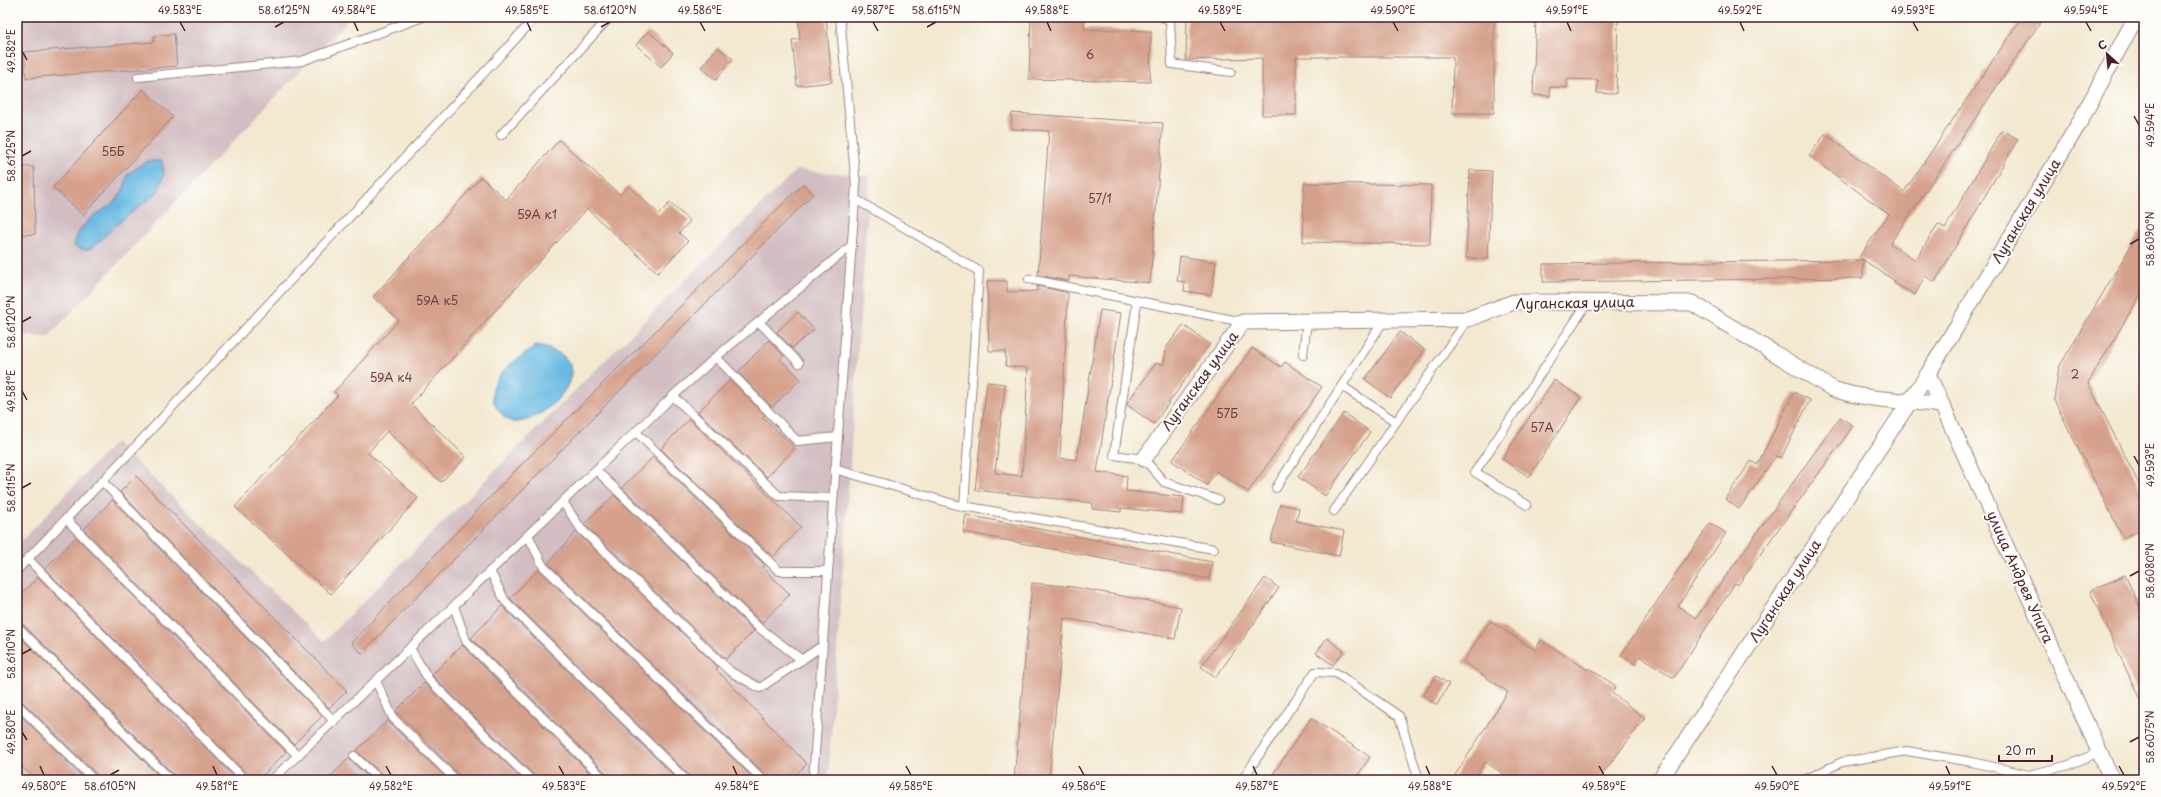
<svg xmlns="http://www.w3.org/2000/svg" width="2161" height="797" font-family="'Playpen Sans',sans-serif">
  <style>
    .industrial { fill: #d2bec2 }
    .water { fill: #68b9e3; stroke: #596c87 }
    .building { fill: #d6a18c }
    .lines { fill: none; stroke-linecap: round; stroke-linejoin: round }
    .lane-casing { stroke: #9e847e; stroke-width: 10 }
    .street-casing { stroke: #9e847e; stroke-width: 17 }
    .lane { stroke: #fff; stroke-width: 8 }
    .street { stroke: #fff; stroke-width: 15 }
    .ticks { fill: none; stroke: #4a1f2b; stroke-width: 1.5 }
    .labels { text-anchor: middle; stroke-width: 4; stroke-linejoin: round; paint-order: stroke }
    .number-label { font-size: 12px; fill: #6d4043 }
    .street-label { font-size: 14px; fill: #4a1f2b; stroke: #fdfcf7 }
    .neatline { fill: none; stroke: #4a1f2b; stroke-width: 1.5 }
    .ticks-label { font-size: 10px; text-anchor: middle; fill: #4a1f2b }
  </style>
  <rect width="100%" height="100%" fill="#fdfcf7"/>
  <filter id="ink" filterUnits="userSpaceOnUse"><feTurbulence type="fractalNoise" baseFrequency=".025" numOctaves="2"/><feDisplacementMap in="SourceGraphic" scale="8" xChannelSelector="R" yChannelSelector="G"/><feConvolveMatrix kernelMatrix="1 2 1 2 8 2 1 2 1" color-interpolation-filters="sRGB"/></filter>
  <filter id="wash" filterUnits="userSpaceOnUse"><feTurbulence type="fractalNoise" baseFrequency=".012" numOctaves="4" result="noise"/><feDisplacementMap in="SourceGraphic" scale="16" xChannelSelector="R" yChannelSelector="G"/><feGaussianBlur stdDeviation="0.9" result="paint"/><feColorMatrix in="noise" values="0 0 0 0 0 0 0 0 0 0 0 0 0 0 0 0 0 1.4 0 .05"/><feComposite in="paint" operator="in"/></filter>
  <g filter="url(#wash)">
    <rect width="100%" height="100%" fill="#f3e8d0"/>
    <!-- industrial -->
    <g class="industrial">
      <polygon points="17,17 351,17 48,337 17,335"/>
      <polygon points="796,170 870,176 828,780 17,780 17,546 115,442 324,641"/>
    </g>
    <!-- water -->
    <g class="water">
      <path d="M147,161H162L164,173L158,192L115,226L92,248L84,250L74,246C75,242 76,237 78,234C91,208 124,210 127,175Z"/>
      <path d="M536,346C617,359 536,432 510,421C504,418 501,413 497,408C479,381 517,359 536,346Z"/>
    </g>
    <g id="blocks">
      <!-- building -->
      <g class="building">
        <polygon points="798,17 826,17 832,82 797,86 792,40 800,39"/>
        <polygon points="1031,17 1085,17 1084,29 1151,31 1150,82 1029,79"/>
        <polygon points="1187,17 1412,19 1412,17 1494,17 1494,113 1452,113 1453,57 1296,57 1296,115 1262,115 1262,58 1186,60"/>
        <polygon points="1536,17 1618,17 1616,94 1597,93 1598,80 1567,79 1567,88 1550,87 1550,96 1533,95"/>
        <polygon points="2022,17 2044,17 1890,244 1916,260 1938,224 1945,228 2002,130 2018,139 1935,282 1925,276 1915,295 1894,283 1895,281 1859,257 1889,214 1809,156 1825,134 1904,192"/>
        <polygon points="648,31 673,53 661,67 636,45"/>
        <polygon points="174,34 177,66 26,78 24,52 154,42 154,36"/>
        <polygon points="718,47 733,59 716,80 701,67"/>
        <polygon points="143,89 173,117 83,215 53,187"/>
        <polygon points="1012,113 1163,123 1150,283 1069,276 1069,281 1038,275 1049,131 1011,129"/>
        <polygon points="559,140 620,195 628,186 659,214 670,203 690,221 679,233 688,241 658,273 587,209 411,404 466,457 441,482 387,431 368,453 418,498 331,594 235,507 338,395 334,392 399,320 373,297 481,177 506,200"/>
        <polygon points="17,167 34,167 35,234 17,235"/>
        <polygon points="1470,170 1492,171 1488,259 1466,258"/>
        <polygon points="1304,183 1431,185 1430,244 1303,242"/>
        <polygon points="803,184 813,194 362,653 351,643 514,472"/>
        <polygon points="2144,224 2144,289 2088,383 2144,494 2144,528 2123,538 2054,400 2059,367"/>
        <polygon points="1180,256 1216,262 1211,295 1184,291 1185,282 1177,281"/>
        <polygon points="1863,260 1863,278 1543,282 1543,264"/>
        <polygon points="987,281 1007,281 1007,292 1037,291 1037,286 1068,293 1060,458 1077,460 1100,310 1121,313 1097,472 1127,476 1126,491 1184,497 1182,514 1121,508 1121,512 1092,509 1093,503 975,490 987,382 1005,384 995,473 1022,476 1028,368 1006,366 1005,351 989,351"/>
        <polygon points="798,312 814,330 792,348 777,332"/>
        <polygon points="1183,325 1210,344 1154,424 1127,405 1127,403 1156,363 1164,364 1166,348"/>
        <polygon points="1400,332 1425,350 1390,398 1365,379"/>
        <polygon points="769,340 784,356 780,359 801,379 772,407 738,372"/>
        <polygon points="1252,348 1281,367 1285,362 1322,387 1248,492 1216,471 1207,485 1172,461"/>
        <polygon points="730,380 765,415 763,417 795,448 767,477 698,412"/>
        <polygon points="1554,380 1581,397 1529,477 1502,459"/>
        <polygon points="1794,392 1810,400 1781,458 1776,456 1739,509 1725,499 1751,461 1757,465"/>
        <polygon points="1344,413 1370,432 1325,496 1298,477"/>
        <polygon points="1840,417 1853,426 1738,585 1735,583 1674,678 1640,656 1635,664 1621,655 1710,523 1726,533 1678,606 1696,618"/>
        <polygon points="688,420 690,420 801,527 773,557 661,449"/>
        <polygon points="653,457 765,565 763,568 790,594 762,623 622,487"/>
        <polygon points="136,476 347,691 329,708 120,492"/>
        <polygon points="614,495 754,631 726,659 585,525 584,524"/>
        <polygon points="112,500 322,716 294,744 84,529"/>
        <polygon points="1280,504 1299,508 1296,521 1344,531 1339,556 1271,542"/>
        <polygon points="966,515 1212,562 1209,579 963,532"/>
        <polygon points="576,532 718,667 716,669 807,764 790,780 768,780 767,776 548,563"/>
        <polygon points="76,537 286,752 258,780 250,780 249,776 45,569"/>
        <polygon points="538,570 539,570 755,780 691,780 690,776 510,598"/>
        <polygon points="2125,575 2144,616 2144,708 2090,591"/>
        <polygon points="38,577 237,780 176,780 175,776 21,622 17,621 17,598"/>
        <polygon points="1265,578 1279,588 1216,677 1201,667"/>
        <polygon points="1032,583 1074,587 1181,607 1175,639 1064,618 1049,780 1014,780"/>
        <polygon points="502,606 678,780 610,780 609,776 471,638"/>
        <polygon points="1490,621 1535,650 1541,640 1588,670 1589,668 1616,686 1612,693 1645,718 1598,780 1513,780 1485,762 1474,780 1452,780 1508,692 1463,662"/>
        <polygon points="17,634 163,780 99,780 98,776 21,700 17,699"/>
        <polygon points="1327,638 1344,651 1333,665 1316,653"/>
        <polygon points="462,645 597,780 536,780 535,776 432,675"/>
        <polygon points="1436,676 1449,684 1437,705 1423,696"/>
        <polygon points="424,683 425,684 523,780 461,780 460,776 396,711"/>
        <polygon points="17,712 86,780 36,780 17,762"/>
        <polygon points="1311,718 1370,757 1355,780 1269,780"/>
        <polygon points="388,720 389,722 448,780 385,780 384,776 356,751"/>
        <polygon points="349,758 350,760 372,780 327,780"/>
      </g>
    </g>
  </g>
  <g filter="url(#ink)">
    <use href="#blocks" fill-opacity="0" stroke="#9e847e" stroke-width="1"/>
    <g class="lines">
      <defs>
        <g id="lane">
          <polyline points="1162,17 1170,20 1172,64 1231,72"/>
          <polyline points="138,77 302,61 423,17"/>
          <polyline points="501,135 610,17"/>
          <polyline points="855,199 979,271 964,507"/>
          <polyline points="1029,279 1243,322"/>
          <polyline points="1137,302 1114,455 1144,459 1164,482 1218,500"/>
          <polyline points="759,322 799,363"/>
          <polyline points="1303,355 1307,321"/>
          <polyline points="716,357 797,441 838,437"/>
          <polyline points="1342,386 1396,422"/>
          <polyline points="673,396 779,496 833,498"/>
          <polyline points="636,432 779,571 828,571"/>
          <polyline points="835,469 957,505 1214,549"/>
          <polyline points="596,470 758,627 802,660"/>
          <polyline points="102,481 334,721"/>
          <polyline points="1276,488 1384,320"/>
          <polyline points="563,502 581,529 731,672 760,688 822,646"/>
          <polyline points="1527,505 1475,472 1588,302"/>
          <polyline points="1334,511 1468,319"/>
          <polyline points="66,519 298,756"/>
          <polyline points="528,535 543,566 763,780"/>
          <polyline points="28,559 245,780"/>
          <polyline points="17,570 135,447 536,17"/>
          <polyline points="490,571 505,601 686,780"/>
          <polyline points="454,606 466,641 605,780"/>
          <polyline points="17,626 171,780"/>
          <polyline points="410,648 429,680 531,780"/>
          <polyline points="376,681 393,718 456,780"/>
          <polyline points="17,704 94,780"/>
          <polyline points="354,756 380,780"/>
          <polyline points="17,778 19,780"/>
          <polyline points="272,780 673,396 716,357 852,245"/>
          <polyline points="813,780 856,186 840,17"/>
          <polyline points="1242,780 1315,672 1336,673 1399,716 1419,780"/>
          <polyline points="1804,780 1842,762 1907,751 1972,762 2029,775 2069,765 2099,752"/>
        </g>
        <g id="street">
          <polyline points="1928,374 2112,780"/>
          <path d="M1144,459L1243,322L1468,319L1514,302L1692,303L1833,389C1868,401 1905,400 1942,405"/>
          <polyline points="1660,780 1928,374 2078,125 2136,17"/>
        </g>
      </defs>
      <!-- lane casing -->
      <use href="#lane" class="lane-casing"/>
      <!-- street casing -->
      <use href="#street" class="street-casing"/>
      <!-- lane -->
      <use href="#lane" class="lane"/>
      <!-- street -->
      <use href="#street" class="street"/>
    </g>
  </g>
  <!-- ticks -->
  <path class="ticks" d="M180,22L185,31M354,22L358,31M527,22L531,31M700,22L705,31M873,22L878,31M1047,22L1051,31M1220,22L1225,31M1393,22L1398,31M1567,22L1571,31M1740,22L1744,31M1913,22L1918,31M2086,22L2091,31M275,27L284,22M601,27L610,22M927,27L936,22M22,51L27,60M2134,116L2139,125M22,156L31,151M2130,244L2139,239M22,322L31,317M22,391L27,400M2134,456L2139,465M22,488L31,483M2130,576L2139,571M22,654L31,649M22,732L27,740M2130,742L2139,737M40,766L44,775M213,766L217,775M386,766L391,775M559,766L564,775M733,766L737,775M906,766L911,775M1079,766L1084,775M1253,766L1257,775M1426,766L1430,775M1599,766L1604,775M1772,766L1777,775M1946,766L1950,775M2119,766L2124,775M110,775L119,770"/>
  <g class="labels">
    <!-- number labels -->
    <g class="number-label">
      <text x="1090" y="59">6</text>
      <text x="113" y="156">55Б</text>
      <text x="1100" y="203">57/1</text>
      <text x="537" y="219">59А к1</text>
      <text x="437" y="305">59А к5</text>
      <text x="2075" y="379">2</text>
      <text x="391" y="382">59А к4</text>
      <text x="1227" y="418">57Б</text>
      <text x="1542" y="432">57А</text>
    </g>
    <!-- street labels -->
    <g class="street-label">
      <text transform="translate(2026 211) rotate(-59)" y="5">Луганская улица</text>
      <text transform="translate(1575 303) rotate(-1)" y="5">Луганская улица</text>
      <text transform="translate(1200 381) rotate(-54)" y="5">Луганская улица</text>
      <text transform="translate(2020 577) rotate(66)" y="5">улица Андрея Упита</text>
      <text transform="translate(1785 591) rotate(-57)" y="5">Луганская улица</text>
    </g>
  </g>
  <!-- margin -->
  <rect width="2161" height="797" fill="none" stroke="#fdfcf7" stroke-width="44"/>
  <!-- north arrow -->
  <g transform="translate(2107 54) rotate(333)" stroke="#fdfcf7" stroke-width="3" paint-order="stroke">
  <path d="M0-3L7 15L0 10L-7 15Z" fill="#4a1f2b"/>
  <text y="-6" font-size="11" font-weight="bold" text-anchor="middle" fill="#4a1f2b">С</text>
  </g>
  <!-- scale -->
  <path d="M1999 755v6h53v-6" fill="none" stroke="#4a1f2b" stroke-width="2"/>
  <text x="2005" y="755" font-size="12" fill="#4a1f2b" stroke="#fdfcf7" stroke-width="3" paint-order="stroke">20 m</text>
  <rect x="22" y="22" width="2117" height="753" class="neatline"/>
  <g class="ticks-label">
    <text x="180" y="14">49.583°E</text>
    <text x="284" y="14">58.6125°N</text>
    <text x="354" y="14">49.584°E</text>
    <text x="527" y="14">49.585°E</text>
    <text x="610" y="14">58.6120°N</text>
    <text x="700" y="14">49.586°E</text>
    <text x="873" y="14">49.587°E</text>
    <text x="936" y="14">58.6115°N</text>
    <text x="1047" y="14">49.588°E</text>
    <text x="1220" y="14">49.589°E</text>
    <text x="1393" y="14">49.590°E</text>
    <text x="1567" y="14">49.591°E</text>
    <text x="1740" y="14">49.592°E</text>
    <text x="1913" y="14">49.593°E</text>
    <text x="2086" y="14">49.594°E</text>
    <text transform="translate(11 51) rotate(-90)" y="4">49.582°E</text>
    <text transform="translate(2150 125) rotate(-90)" y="4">49.594°E</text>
    <text transform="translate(11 156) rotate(-90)" y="4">58.6125°N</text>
    <text transform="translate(2150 239) rotate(-90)" y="4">58.6090°N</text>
    <text transform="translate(11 322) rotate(-90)" y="4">58.6120°N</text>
    <text transform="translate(11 391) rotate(-90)" y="4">49.581°E</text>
    <text transform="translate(2150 465) rotate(-90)" y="4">49.593°E</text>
    <text transform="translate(11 488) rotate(-90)" y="4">58.6115°N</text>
    <text transform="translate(2150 571) rotate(-90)" y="4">58.6080°N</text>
    <text transform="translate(11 654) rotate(-90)" y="4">58.6110°N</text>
    <text transform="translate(11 732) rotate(-90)" y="4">49.580°E</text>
    <text transform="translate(2150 737) rotate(-90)" y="4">58.6075°N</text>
    <text x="44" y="790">49.580°E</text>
    <text x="110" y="790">58.6105°N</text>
    <text x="217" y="790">49.581°E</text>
    <text x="391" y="790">49.582°E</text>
    <text x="564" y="790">49.583°E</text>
    <text x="737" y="790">49.584°E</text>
    <text x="911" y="790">49.585°E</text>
    <text x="1084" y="790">49.586°E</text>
    <text x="1257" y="790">49.587°E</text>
    <text x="1430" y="790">49.588°E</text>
    <text x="1604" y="790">49.589°E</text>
    <text x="1777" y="790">49.590°E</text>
    <text x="1950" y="790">49.591°E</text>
    <text x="2124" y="790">49.592°E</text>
  </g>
</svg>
